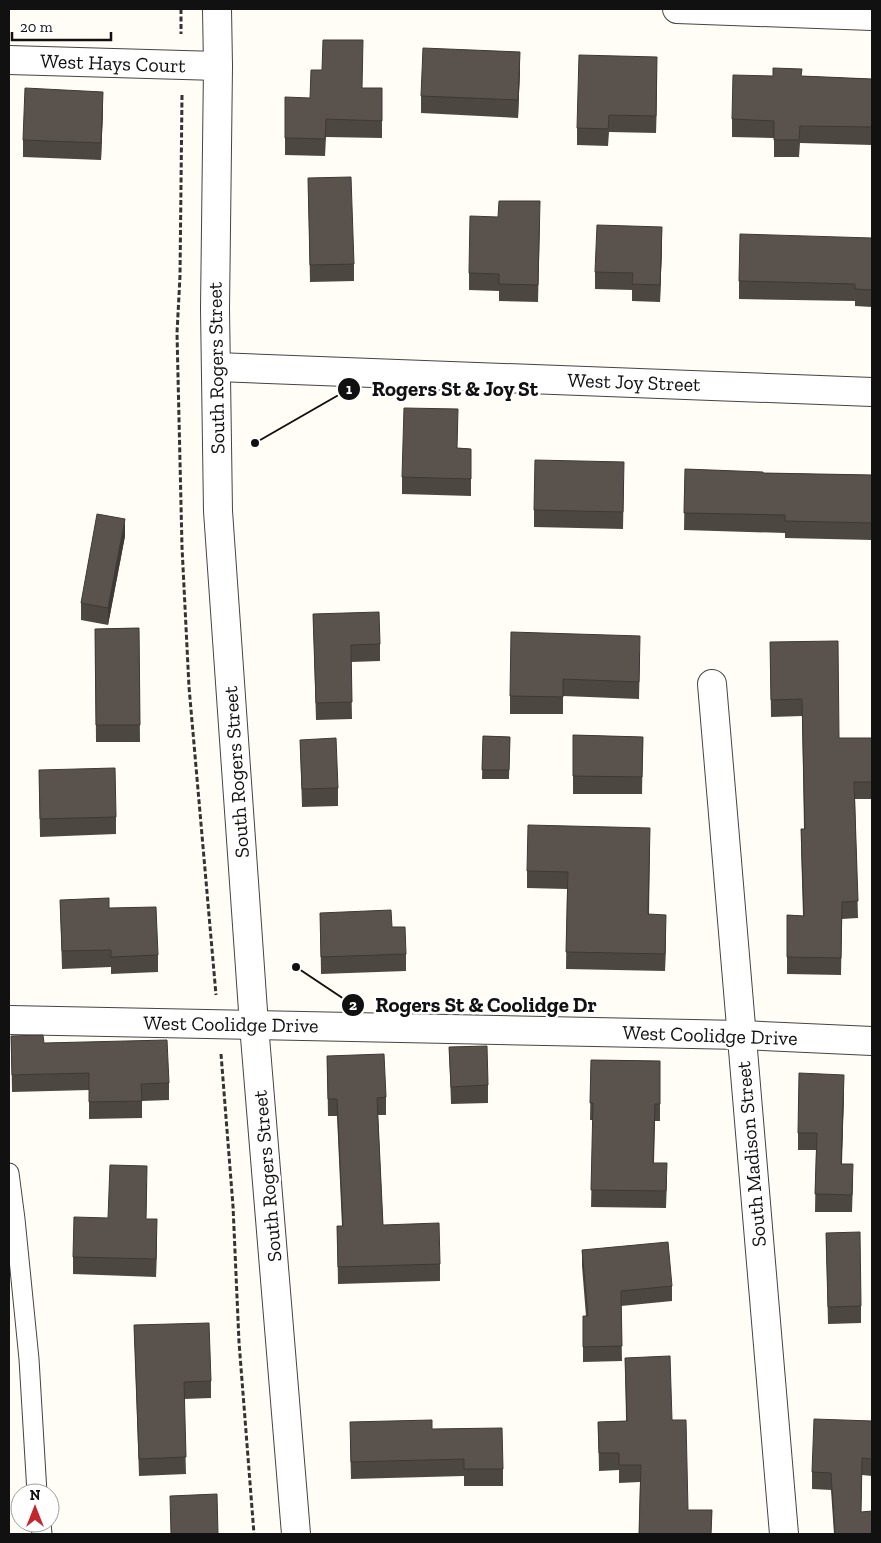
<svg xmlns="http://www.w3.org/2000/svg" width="881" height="1543" font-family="'Zilla Slab',serif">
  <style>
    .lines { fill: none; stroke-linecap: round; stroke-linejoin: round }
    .service-casing { stroke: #444; stroke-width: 21 }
    .minor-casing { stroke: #444; stroke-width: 30 }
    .tertiary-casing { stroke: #444; stroke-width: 30 }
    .path { stroke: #333; stroke-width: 3; stroke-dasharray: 5 2.5; stroke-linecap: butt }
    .service { stroke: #fff; stroke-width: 19 }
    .minor { stroke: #fff; stroke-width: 28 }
    .tertiary { stroke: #fff; stroke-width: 28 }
    .wall { fill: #4d4742 }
    .shaded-wall { fill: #3f3936 }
    .building { fill: #5a524d; stroke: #3f3936 }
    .labels { text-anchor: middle; stroke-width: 5; stroke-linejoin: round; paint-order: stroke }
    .street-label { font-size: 20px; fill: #111; stroke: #fff }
    .leader { fill: none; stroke: #111; stroke-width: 2 }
    .callout-dot { fill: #111; stroke: #fff; stroke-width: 2 }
    .mark-label { font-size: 15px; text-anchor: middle; font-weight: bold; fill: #fff }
    .callout-label { font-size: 21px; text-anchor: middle; font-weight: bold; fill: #111; stroke: #fff; stroke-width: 5; stroke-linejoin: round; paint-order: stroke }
  </style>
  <rect width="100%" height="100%" fill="#fffdf5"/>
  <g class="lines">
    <defs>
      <g id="service">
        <polyline points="9,1173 15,1219 29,1359 37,1493"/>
        <polyline points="41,1523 42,1534"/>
      </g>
      <g id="minor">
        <polyline points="677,9 872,16"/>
        <polyline points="9,60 218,66"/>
        <polyline points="216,367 872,392"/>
        <polyline points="712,684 784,1534"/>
        <polyline points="9,1020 741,1035 872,1041"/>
      </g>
      <polyline id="tertiary" points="217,9 218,66 215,309 218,511 254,1025 296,1534"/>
    </defs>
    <!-- service casing -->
    <use href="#service" class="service-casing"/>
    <!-- minor casing -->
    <use href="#minor" class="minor-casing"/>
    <!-- tertiary casing -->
    <use href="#tertiary" class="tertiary-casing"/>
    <!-- path -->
    <g class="path">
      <polyline points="181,9 181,34"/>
      <polyline points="182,95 180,276 177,333 182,547 189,687 216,995"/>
      <polyline points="221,1054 233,1206 239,1342 254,1534"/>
    </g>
    <!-- service -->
    <use href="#service" class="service"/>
    <!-- minor -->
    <use href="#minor" class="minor"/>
    <!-- tertiary -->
    <use href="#tertiary" class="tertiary"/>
  </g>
  <!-- wall -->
  <g class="wall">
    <polygon points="520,69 518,118 421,113 421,96"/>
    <polygon points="657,74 656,133 609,132 608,146 577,145 577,128"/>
    <polygon points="773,76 802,76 872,79 872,145 800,143 799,157 774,157 774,138 732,137 732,119"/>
    <polygon points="362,88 382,88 382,138 326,137 325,156 285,155 285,138 310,98"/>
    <polygon points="103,109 101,160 23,157 23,140"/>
    <polygon points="308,178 354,264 354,281 310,282"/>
    <polygon points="540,218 538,302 499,301 499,291 469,290 469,273"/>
    <polygon points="872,238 872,307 855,306 855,301 739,299 739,281"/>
    <polygon points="662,245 660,302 632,301 632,290 595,289 595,272"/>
    <polygon points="458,448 471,449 471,496 402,494 402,477"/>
    <polygon points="685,469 763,473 872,475 872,540 785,538 785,533 684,530"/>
    <polygon points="624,480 623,529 534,527 534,510"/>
    <polygon points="125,536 108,625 81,620 81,603"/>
    <polygon points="313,614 380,644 380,661 351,662 352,719 316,720"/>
    <polygon points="139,628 140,742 96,742 95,629"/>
    <polygon points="770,642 839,738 872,738 872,799 855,799 858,918 842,919 841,975 787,974 787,915 803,916 801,846 801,829 804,829 802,716 771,717"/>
    <polygon points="640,653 639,699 563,696 563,714 510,714 510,696"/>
    <polygon points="573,735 643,737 642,794 573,794"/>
    <polygon points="483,736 510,737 509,779 482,779"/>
    <polygon points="300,740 338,788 338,806 302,807"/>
    <polygon points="39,770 116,817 116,834 40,837"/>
    <polygon points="650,845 649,914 666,932 665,971 566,969 567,889 527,888 527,871"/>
    <polygon points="60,900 109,908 158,955 158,972 111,974 111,967 62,969"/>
    <polygon points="320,913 392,927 406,954 406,971 321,974"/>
    <polygon points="11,1036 169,1083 169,1100 142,1101 142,1118 89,1119 89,1090 12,1092"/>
    <polygon points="449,1047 488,1085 488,1103 451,1104"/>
    <polygon points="327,1056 386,1097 386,1115 378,1115 383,1225 440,1264 440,1281 338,1284 337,1226 342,1226 337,1116 328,1116"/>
    <polygon points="591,1060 660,1061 660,1121 655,1121 654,1163 667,1180 666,1208 591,1207 593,1120 590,1120"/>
    <polygon points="844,1092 842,1164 853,1181 852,1212 815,1212 816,1150 798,1150 798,1133"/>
    <polygon points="147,1183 146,1219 157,1236 156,1277 73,1274 73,1257 108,1218"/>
    <polygon points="826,1233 861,1306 861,1323 828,1324"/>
    <polygon points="582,1250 672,1286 672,1301 621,1306 622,1361 583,1362 583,1316 586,1316 582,1266"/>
    <polygon points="134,1325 211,1381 211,1398 184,1399 186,1474 139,1476"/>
    <polygon points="625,1358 672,1420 688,1510 712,1510 711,1534 639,1534 640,1482 619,1483 619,1470 599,1471 598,1422 626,1421"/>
    <polygon points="872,1421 872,1476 862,1475 861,1512 872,1534 834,1534 831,1490 812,1489 812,1472"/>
    <polygon points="432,1429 503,1469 503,1486 464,1486 464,1476 351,1479 350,1440"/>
  </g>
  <!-- shaded-wall -->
  <g class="shaded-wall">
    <polygon points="520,52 520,69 518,118 518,100"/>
    <polygon points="657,57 657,74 656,133 656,116"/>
    <polygon points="103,92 103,109 101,160 101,143"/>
    <polygon points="662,227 662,245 660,302 660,285"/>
    <polygon points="125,519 125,536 108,625 108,608"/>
    <polygon points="666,915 666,932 665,971 665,954"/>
    <polygon points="844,1075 844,1092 841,1181 841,1164"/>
    <polygon points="157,1219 157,1236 156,1277 156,1259"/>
  </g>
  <!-- building -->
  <g class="building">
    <polygon points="323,40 363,40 362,88 382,88 382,121 326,119 325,139 285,138 285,97 310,98 311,70 322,70"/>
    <polygon points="423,48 520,52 518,100 421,96"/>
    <polygon points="579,55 657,57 656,116 609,115 608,129 577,128"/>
    <polygon points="773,68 802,69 801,76 872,79 872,127 800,126 799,140 774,140 774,121 732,119 733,75 773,76"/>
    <polygon points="25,88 103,92 101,143 23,140"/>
    <polygon points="351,177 354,264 310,265 308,178"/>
    <polygon points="499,201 540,201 538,285 499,284 499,274 469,273 470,216 498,217"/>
    <polygon points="597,225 662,227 660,285 632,284 633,273 595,272"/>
    <polygon points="740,234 872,238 872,290 855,289 855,284 739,281"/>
    <polygon points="404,408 458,409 457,448 471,449 471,479 402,477"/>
    <polygon points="535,460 624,462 623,512 534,510"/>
    <polygon points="685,469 763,472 763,473 872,475 872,523 785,521 785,515 684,513"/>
    <polygon points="97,514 125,519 108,608 81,603"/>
    <polygon points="379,612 380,644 351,645 352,702 316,703 313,614"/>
    <polygon points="139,628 140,725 96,725 95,629"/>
    <polygon points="511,632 640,636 639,682 563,679 563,697 510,696"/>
    <polygon points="838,641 839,738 872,738 872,782 854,782 858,901 842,902 841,958 787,957 787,915 804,916 801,829 805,829 802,699 771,700 770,642"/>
    <polygon points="573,735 643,737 642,777 573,776"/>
    <polygon points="483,736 510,737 509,770 482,770"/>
    <polygon points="336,738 338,788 302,789 300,740"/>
    <polygon points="115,768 116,817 40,819 39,770"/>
    <polygon points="528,825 650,828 648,914 666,915 665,954 566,952 568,872 527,871"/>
    <polygon points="109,898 109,908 156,907 158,955 111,957 111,950 62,951 60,900"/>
    <polygon points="391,910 392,927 405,927 406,954 321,957 320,913"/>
    <polygon points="43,1035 44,1043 167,1040 169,1083 141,1084 142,1101 89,1102 89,1073 12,1075 11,1036"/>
    <polygon points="487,1046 488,1085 451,1087 449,1047"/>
    <polygon points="384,1054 386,1097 377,1098 383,1225 439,1223 440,1264 338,1267 337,1226 343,1226 337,1099 328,1099 327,1056"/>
    <polygon points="591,1060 660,1061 660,1104 655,1104 653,1163 667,1163 666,1191 591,1190 593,1103 590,1103"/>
    <polygon points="799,1073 844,1075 841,1164 853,1164 852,1195 815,1194 817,1133 798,1133"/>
    <polygon points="110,1165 147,1166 146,1219 157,1219 156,1259 73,1257 74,1217 108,1218"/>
    <polygon points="860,1232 861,1306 828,1307 826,1233"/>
    <polygon points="668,1242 672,1286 621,1291 622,1346 583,1347 583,1316 588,1316 582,1250"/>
    <polygon points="209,1323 211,1381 184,1382 186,1457 139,1459 134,1325"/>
    <polygon points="670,1356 672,1420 686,1420 688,1510 712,1510 711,1534 639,1534 641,1465 619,1465 619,1453 599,1453 598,1422 627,1421 625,1358"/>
    <polygon points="814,1419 872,1421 872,1459 862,1458 861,1512 872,1511 872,1534 835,1534 831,1473 812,1472"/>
    <polygon points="432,1420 432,1429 502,1428 503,1469 464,1469 464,1459 351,1462 350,1422"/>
    <polygon points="217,1494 218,1534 171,1534 170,1496"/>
  </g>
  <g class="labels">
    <!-- street labels -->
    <g class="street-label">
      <text transform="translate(113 63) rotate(2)" y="7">West Hays Court</text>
      <text transform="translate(216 368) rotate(-91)" y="7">South Rogers Street</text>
      <text transform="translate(634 382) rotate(2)" y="7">West Joy Street</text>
      <text transform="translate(236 772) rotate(-94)" y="7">South Rogers Street</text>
      <text transform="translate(231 1024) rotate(1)" y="7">West Coolidge Drive</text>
      <text transform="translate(710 1035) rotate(2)" y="7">West Coolidge Drive</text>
      <text transform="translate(751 1154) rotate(-95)" y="7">South Madison Street</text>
      <text transform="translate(267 1176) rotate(-95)" y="7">South Rogers Street</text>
    </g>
  </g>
  <!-- callouts -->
  <path class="leader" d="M255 443L349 389M296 967L353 1005"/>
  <g class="callout-dot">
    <circle cx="255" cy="443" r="5"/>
    <circle cx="296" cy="967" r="5"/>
    <circle cx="349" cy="389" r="12"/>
    <circle cx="353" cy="1005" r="12"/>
  </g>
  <g class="mark-label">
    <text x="349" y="394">1</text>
    <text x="353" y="1010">2</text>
  </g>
  <g class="callout-label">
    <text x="455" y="396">Rogers St &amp; Joy St</text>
    <text x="486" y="1012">Rogers St &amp; Coolidge Dr</text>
  </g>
  <!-- border -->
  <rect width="881" height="1543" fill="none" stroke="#111111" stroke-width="20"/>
  <!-- north arrow -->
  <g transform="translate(35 1508)"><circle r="24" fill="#ffffff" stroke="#a0a0a0"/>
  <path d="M0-4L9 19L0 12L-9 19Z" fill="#c4262e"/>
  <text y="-8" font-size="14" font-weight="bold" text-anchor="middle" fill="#111111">N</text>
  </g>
  <!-- scale -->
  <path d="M12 32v8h99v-8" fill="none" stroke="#111111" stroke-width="2.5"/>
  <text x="20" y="32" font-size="15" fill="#111111" stroke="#ffffff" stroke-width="4" paint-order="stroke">20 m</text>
</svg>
